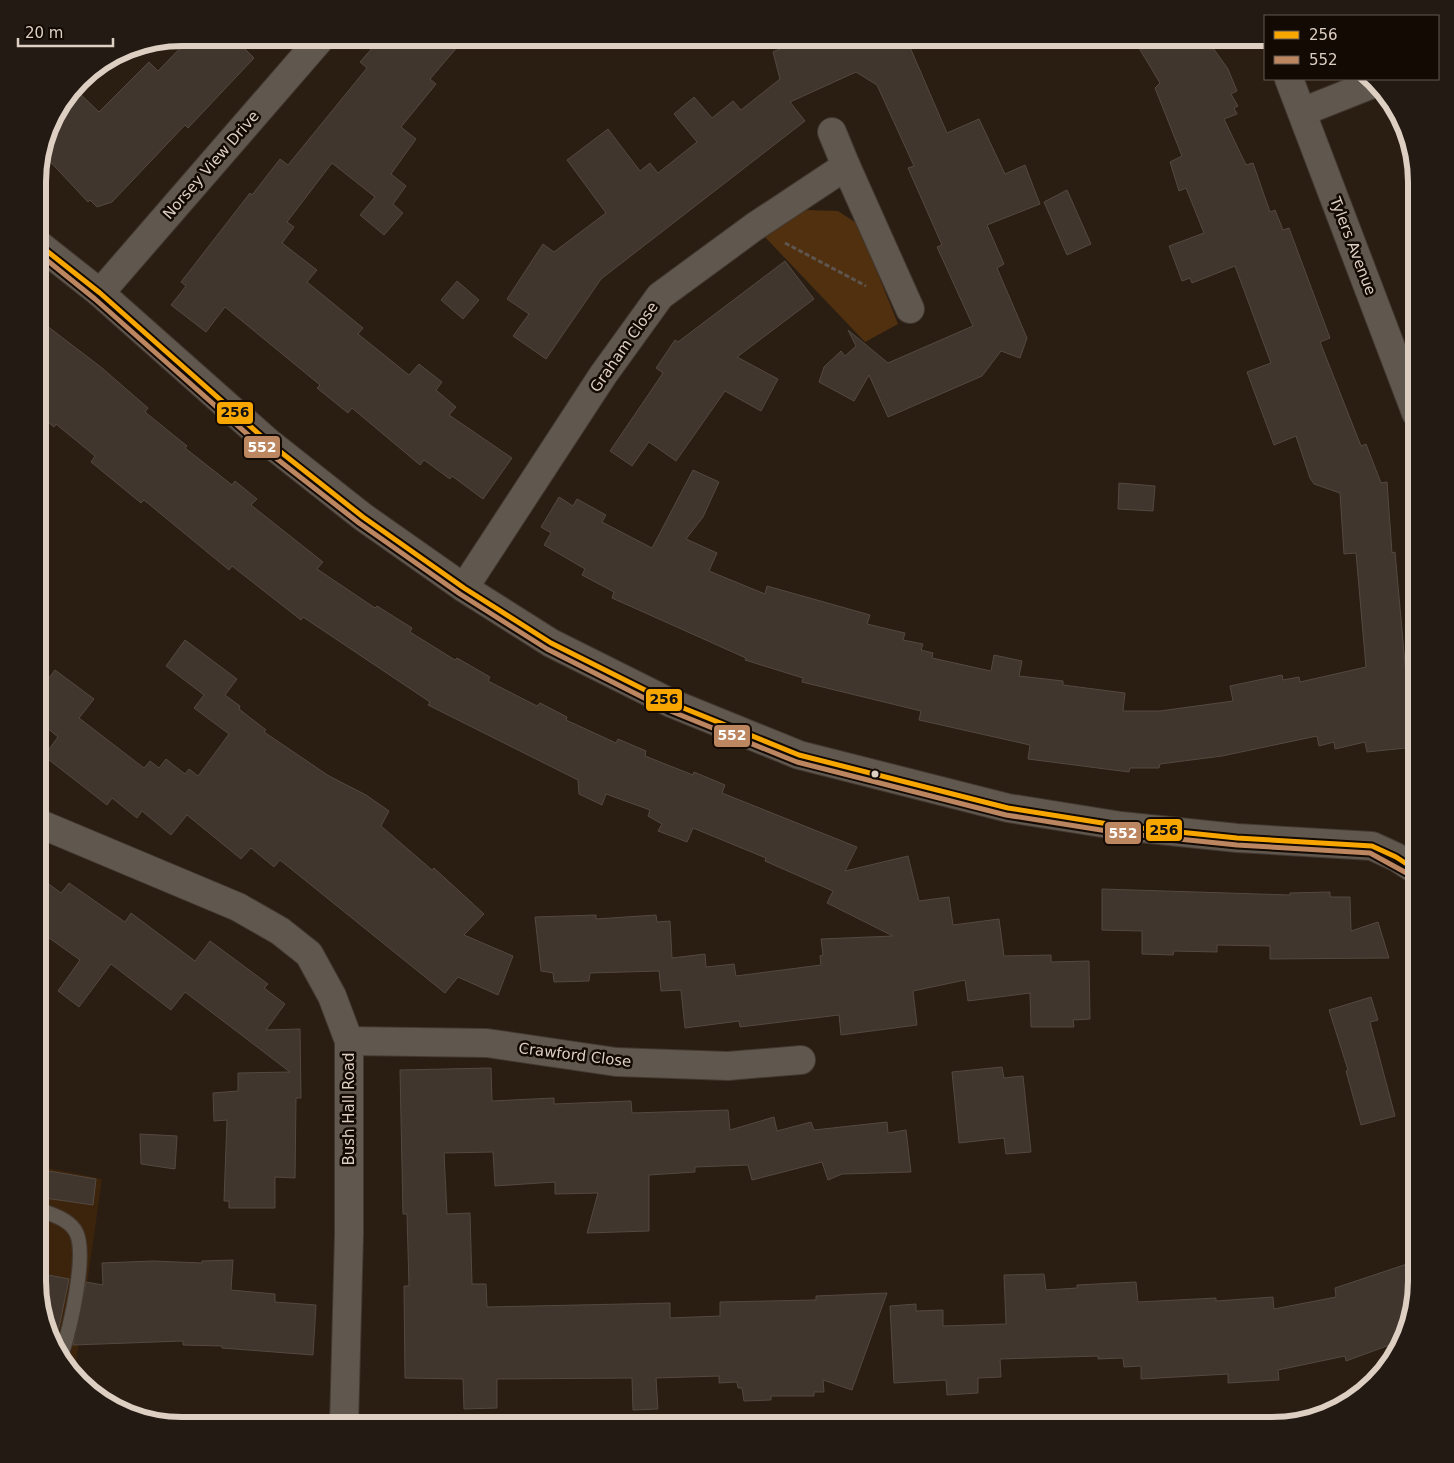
<svg xmlns="http://www.w3.org/2000/svg" width="1454" height="1463" font-family="'DejaVu Sans',sans-serif">
  <style>
    .built { fill: #3c230b }
    .green { fill: #513010 }
    .building { fill: #40362d; stroke: #534940 }
    .lines { fill: none; stroke-linecap: round; stroke-linejoin: round }
    .lane-casing { stroke: #433931; stroke-width: 16 }
    .street-casing { stroke: #433931; stroke-width: 30 }
    .path { stroke: #5e554e; stroke-width: 3; stroke-dasharray: 5 2.5; stroke-linecap: butt }
    .lane { stroke: #60574e; stroke-width: 14 }
    .street { stroke: #60574e; stroke-width: 28 }
    .bus-1-casing { stroke: #130a04; stroke-width: 9 }
    .bus-2-casing { stroke: #130a04; stroke-width: 9 }
    .bus-1 { stroke: #f7a600; stroke-width: 5 }
    .bus-2 { stroke: #bb8660; stroke-width: 5 }
    .bus-dot { fill: #decfc3; stroke: #130a04; stroke-width: 2 }
    .labels { text-anchor: middle; stroke-width: 5; stroke-linejoin: round; paint-order: stroke }
    .street-label { font-size: 15px; fill: #decfc3; stroke: #130a04 }
    .rim { fill: none; stroke: #decfc3; stroke-width: 6 }
    .line-badge { stroke: #130a04; stroke-width: 2 }
    .badge-label { font-size: 14px; text-anchor: middle; font-weight: bold; fill: #fff }
    .pale-badge-label { font-size: 14px; text-anchor: middle; font-weight: bold; fill: #111 }
  </style>
  <rect width="100%" height="100%" fill="#2a1e13"/>
  <!-- built -->
  <polygon class="built" points="38,1166 102,1179 74,1376 48,1336 38,1281"/>
  <!-- green -->
  <polygon class="green" points="807,210 838,211 858,224 898,324 865,342 764,236 789,218"/>
  <!-- building -->
  <g class="building">
    <polygon points="190,38 256,38 245,49 254,58 188,128 185,125 112,202 97,207 90,200 88,202 43,154 53,118 75,89 99,112 149,62 158,71"/>
    <polygon points="381,38 465,38 430,79 436,84 401,127 416,139 391,174 406,186 393,204 403,213 384,235 360,215 375,197 332,163 287,222 294,227 282,243 317,270 307,282 363,328 358,334 409,375 419,364 442,382 436,390 456,407 449,415 512,458 483,499 452,476 450,479 424,460 420,465 352,408 348,413 317,388 320,385 225,307 206,332 171,305 186,286 181,282 250,193 252,195 280,159 288,165 367,68 360,62"/>
    <polygon points="820,38 906,38 947,133 979,119 1005,174 1025,165 1040,204 987,225 1004,264 997,268 1027,338 1020,358 1001,351 982,376 888,417 869,375 854,401 819,382 824,367 841,351 845,356 856,346 848,330 888,363 973,326 937,247 942,245 908,168 914,166 877,85 856,72 790,102 805,121 601,279 546,359 513,336 529,314 507,299 543,244 554,252 606,213 567,160 608,129 640,171 650,163 658,173 697,142 674,114 694,97 712,118 733,101 741,110 780,79 773,52 795,42 797,47"/>
    <polygon points="1133,38 1206,38 1228,69 1237,91 1231,94 1238,106 1234,108 1237,114 1224,119 1246,165 1253,163 1270,212 1275,210 1283,230 1289,228 1330,338 1320,342 1361,446 1366,444 1381,483 1387,482 1392,553 1395,552 1406,675 1416,674 1416,747 1367,752 1365,742 1335,749 1334,742 1319,746 1317,736 1222,756 1160,764 1159,768 1130,768 1129,772 1028,759 1030,745 919,720 921,711 802,682 803,678 745,660 746,658 612,598 614,592 582,575 585,569 544,545 551,533 541,527 559,497 573,506 577,499 606,515 602,522 652,548 693,470 719,482 703,517 686,539 717,553 709,571 765,594 767,586 870,615 867,624 905,633 903,640 923,644 921,650 933,653 932,658 991,671 994,655 1022,661 1019,676 1063,681 1063,685 1125,693 1123,711 1160,711 1233,701 1230,686 1282,675 1283,680 1299,677 1300,682 1366,667 1356,553 1344,554 1340,493 1314,484 1310,478 1296,436 1274,445 1247,372 1271,363 1235,266 1192,283 1190,278 1182,281 1169,246 1204,233 1186,188 1179,191 1170,162 1182,156 1155,88 1160,83"/>
    <polygon points="1067,190 1091,244 1067,255 1044,202"/>
    <polygon points="785,261 814,299 737,357 778,379 761,411 725,391 676,461 649,442 632,466 610,451 663,373 656,368 675,340 678,342"/>
    <polygon points="457,281 479,300 463,319 441,300"/>
    <polygon points="38,319 102,368 148,408 145,412 187,446 185,448 232,485 235,481 257,499 251,505 323,562 317,569 375,608 377,606 412,628 410,632 455,660 457,658 490,677 488,681 537,706 540,703 567,717 566,720 616,743 618,739 646,751 645,756 693,775 694,772 725,785 722,793 857,847 845,871 908,856 919,901 949,897 953,925 999,919 1004,956 1051,955 1051,962 1089,961 1090,1019 1073,1020 1074,1027 1031,1027 1030,993 968,1001 965,980 913,991 917,1025 841,1035 839,1015 740,1027 739,1021 685,1028 681,990 661,991 659,971 590,973 589,981 554,982 553,973 541,971 535,917 596,915 596,919 656,915 657,922 670,921 672,958 705,954 706,967 734,964 736,976 821,965 820,956 823,955 821,939 893,936 827,903 833,891 765,861 766,858 693,828 687,842 658,831 662,824 648,816 650,810 606,794 602,805 579,794 578,780 428,705 430,702 303,617 301,620 232,566 229,570 144,500 141,503 91,462 95,456 56,424 54,427 38,414"/>
    <polygon points="1119,483 1155,486 1153,511 1118,509"/>
    <polygon points="185,640 237,679 225,695 240,706 239,709 266,730 264,732 329,776 366,795 389,811 381,826 432,870 434,868 484,914 464,935 513,956 498,995 458,977 445,993 280,860 274,867 251,848 241,859 187,815 171,835 142,811 137,818 112,798 107,805 44,756 58,737 38,720 38,692 55,670 94,699 79,718 144,768 150,761 159,768 166,759 185,774 189,769 198,776 229,734 194,708 204,695 166,666"/>
    <polygon points="38,876 61,893 69,883 125,922 131,913 195,961 210,941 268,984 264,988 285,1004 266,1030 300,1029 301,1098 296,1098 295,1178 275,1177 275,1208 229,1208 229,1201 224,1201 227,1120 214,1121 213,1093 238,1091 238,1073 290,1072 185,992 171,1010 111,964 79,1007 58,991 80,960 38,930"/>
    <polygon points="1102,889 1290,895 1290,893 1330,892 1330,897 1350,897 1351,931 1378,922 1389,958 1270,959 1270,946 1217,945 1217,952 1174,951 1173,955 1142,954 1142,931 1102,930"/>
    <polygon points="1371,997 1378,1020 1370,1022 1395,1116 1361,1125 1346,1071 1348,1070 1329,1010"/>
    <polygon points="1002,1067 1004,1078 1023,1076 1031,1152 1006,1154 1004,1138 959,1143 952,1072"/>
    <polygon points="491,1068 492,1101 554,1098 554,1104 631,1101 632,1113 728,1110 730,1130 774,1117 777,1131 811,1122 814,1130 887,1122 888,1133 906,1130 911,1172 842,1174 828,1180 822,1162 752,1180 748,1165 695,1167 695,1172 649,1175 649,1231 587,1233 598,1193 555,1194 555,1182 495,1186 493,1152 444,1153 447,1214 470,1213 472,1284 486,1284 487,1307 670,1303 670,1318 720,1316 720,1302 816,1300 816,1296 887,1293 852,1390 823,1380 824,1392 814,1392 814,1396 771,1396 771,1400 744,1401 742,1388 738,1388 737,1382 719,1383 719,1376 656,1378 658,1409 633,1410 632,1378 497,1379 497,1408 464,1409 463,1379 405,1378 404,1286 409,1286 407,1214 403,1214 400,1070"/>
    <polygon points="140,1134 177,1136 175,1169 141,1164"/>
    <polygon points="43,1170 96,1179 93,1205 38,1197"/>
    <polygon points="233,1260 231,1290 275,1294 275,1302 316,1305 313,1355 222,1348 222,1346 183,1345 183,1341 73,1345 86,1282 103,1285 102,1263 153,1261 202,1263 202,1261"/>
    <polygon points="1416,1261 1416,1281 1403,1340 1346,1361 1345,1356 1278,1370 1279,1380 1228,1383 1228,1374 1141,1379 1141,1366 1124,1367 1123,1358 1098,1359 1098,1356 1000,1359 1001,1377 978,1378 978,1393 947,1395 946,1380 894,1383 890,1306 916,1304 916,1311 943,1310 943,1326 1006,1324 1004,1275 1044,1274 1046,1290 1077,1288 1077,1285 1136,1282 1138,1302 1216,1298 1216,1301 1273,1297 1274,1309 1336,1297 1335,1288"/>
    <polygon points="38,1273 69,1279 56,1342 52,1341 48,1336"/>
  </g>
  <g class="lines">
    <defs>
      <g id="lane">
        <polyline points="1415,1008 1416,1008"/>
        <path d="M38,1209C50,1214 66,1218 74,1229C90,1248 69,1332 61,1356"/>
      </g>
      <g id="street">
        <polyline points="1289,79 1416,413"/>
        <polyline points="1302,112 1375,83"/>
        <polyline points="832,132 846,166"/>
        <polyline points="38,244 100,293 268,442 363,517 464,588 551,643 671,703 799,755 1008,808 1121,826 1237,838 1372,846 1396,857 1416,870"/>
        <polyline points="100,293 321,38"/>
        <polyline points="464,588 603,375 660,296 754,227 846,166 910,309"/>
        <polyline points="38,823 238,907 280,931 309,954 332,996 349,1041 349,1235 344,1425"/>
        <polyline points="349,1041 487,1043 616,1062 728,1066 801,1060"/>
      </g>
    </defs>
    <!-- lane casing -->
    <use href="#lane" class="lane-casing"/>
    <!-- street casing -->
    <use href="#street" class="street-casing"/>
    <!-- path -->
    <polyline class="path" points="785,243 866,286"/>
    <!-- lane -->
    <use href="#lane" class="lane"/>
    <!-- street -->
    <use href="#street" class="street"/>
    <defs>
      <polyline id="bus-1" points="38,244 100,293 268,442 363,517 464,588 551,643 671,703 799,755 1008,808 1121,826 1237,838 1372,846 1396,857 1416,870"/>
      <polyline id="bus-2" points="38,253 95,299 263,448 359,523 460,594 547,649 668,710 797,762 1006,815 1120,833 1237,845 1370,853 1412,876"/>
    </defs>
    <!-- bus-1 casing -->
    <use href="#bus-1" class="bus-1-casing"/>
    <!-- bus-2 casing -->
    <use href="#bus-2" class="bus-2-casing"/>
    <!-- bus-1 -->
    <use href="#bus-1" class="bus-1"/>
    <!-- bus-2 -->
    <use href="#bus-2" class="bus-2"/>
  </g>
  <!-- markers -->
  <circle class="bus-dot" cx="875" cy="774" r="4.5"/>
  <g class="labels">
    <!-- street labels -->
    <g class="street-label">
      <text transform="translate(211 165) rotate(-49)" y="5">Norsey View Drive</text>
      <text transform="translate(1353 246) rotate(69)" y="5">Tylers Avenue</text>
      <text transform="translate(624 347) rotate(-55)" y="5">Graham Close</text>
      <text transform="translate(575 1055) rotate(7)" y="5">Crawford Close</text>
      <text transform="translate(349 1109) rotate(-90)" y="5">Bush Hall Road</text>
    </g>
  </g>
  <!-- crop -->
  <path d="M0 0H1454V1463H0ZM182 46H1272A136 136 0 0 1 1408 182V1281A136 136 0 0 1 1272 1417H182A136 136 0 0 1 46 1281V182A136 136 0 0 1 182 46Z" fill="#231a13" fill-rule="evenodd"/>
  <path class="rim" d="M182 46H1272A136 136 0 0 1 1408 182V1281A136 136 0 0 1 1272 1417H182A136 136 0 0 1 46 1281V182A136 136 0 0 1 182 46Z"/>
  <g class="line-badge">
    <rect x="216" y="401" width="38" height="24" rx="5" fill="#f7a600"/>
    <rect x="243" y="435" width="38" height="24" rx="5" fill="#bb8660"/>
    <rect x="645" y="688" width="38" height="24" rx="5" fill="#f7a600"/>
    <rect x="713" y="724" width="38" height="24" rx="5" fill="#bb8660"/>
    <rect x="1145" y="818" width="38" height="24" rx="5" fill="#f7a600"/>
    <rect x="1104" y="821" width="38" height="24" rx="5" fill="#bb8660"/>
  </g>
  <g class="badge-label">
    <text x="262" y="452">552</text>
    <text x="732" y="740">552</text>
    <text x="1123" y="838">552</text>
  </g>
  <g class="pale-badge-label">
    <text x="235" y="417">256</text>
    <text x="664" y="704">256</text>
    <text x="1164" y="835">256</text>
  </g>
  <!-- legend -->
  <rect x="1264" y="15" width="175" height="65" fill="#130a04" stroke="#645950"/>
  <rect x="1274" y="31" width="25" height="8" fill="#f7a600" stroke="#645950"/>
  <text x="1309" y="40" font-size="15" fill="#decfc3">256</text>
  <rect x="1274" y="56" width="25" height="8" fill="#bb8660" stroke="#645950"/>
  <text x="1309" y="65" font-size="15" fill="#decfc3">552</text>
  <!-- scale -->
  <path d="M18 38v8h95v-8" fill="none" stroke="#decfc3" stroke-width="2.5"/>
  <text x="25" y="38" font-size="15" fill="#decfc3" stroke="#130a04" stroke-width="4" paint-order="stroke">20 m</text>
</svg>
